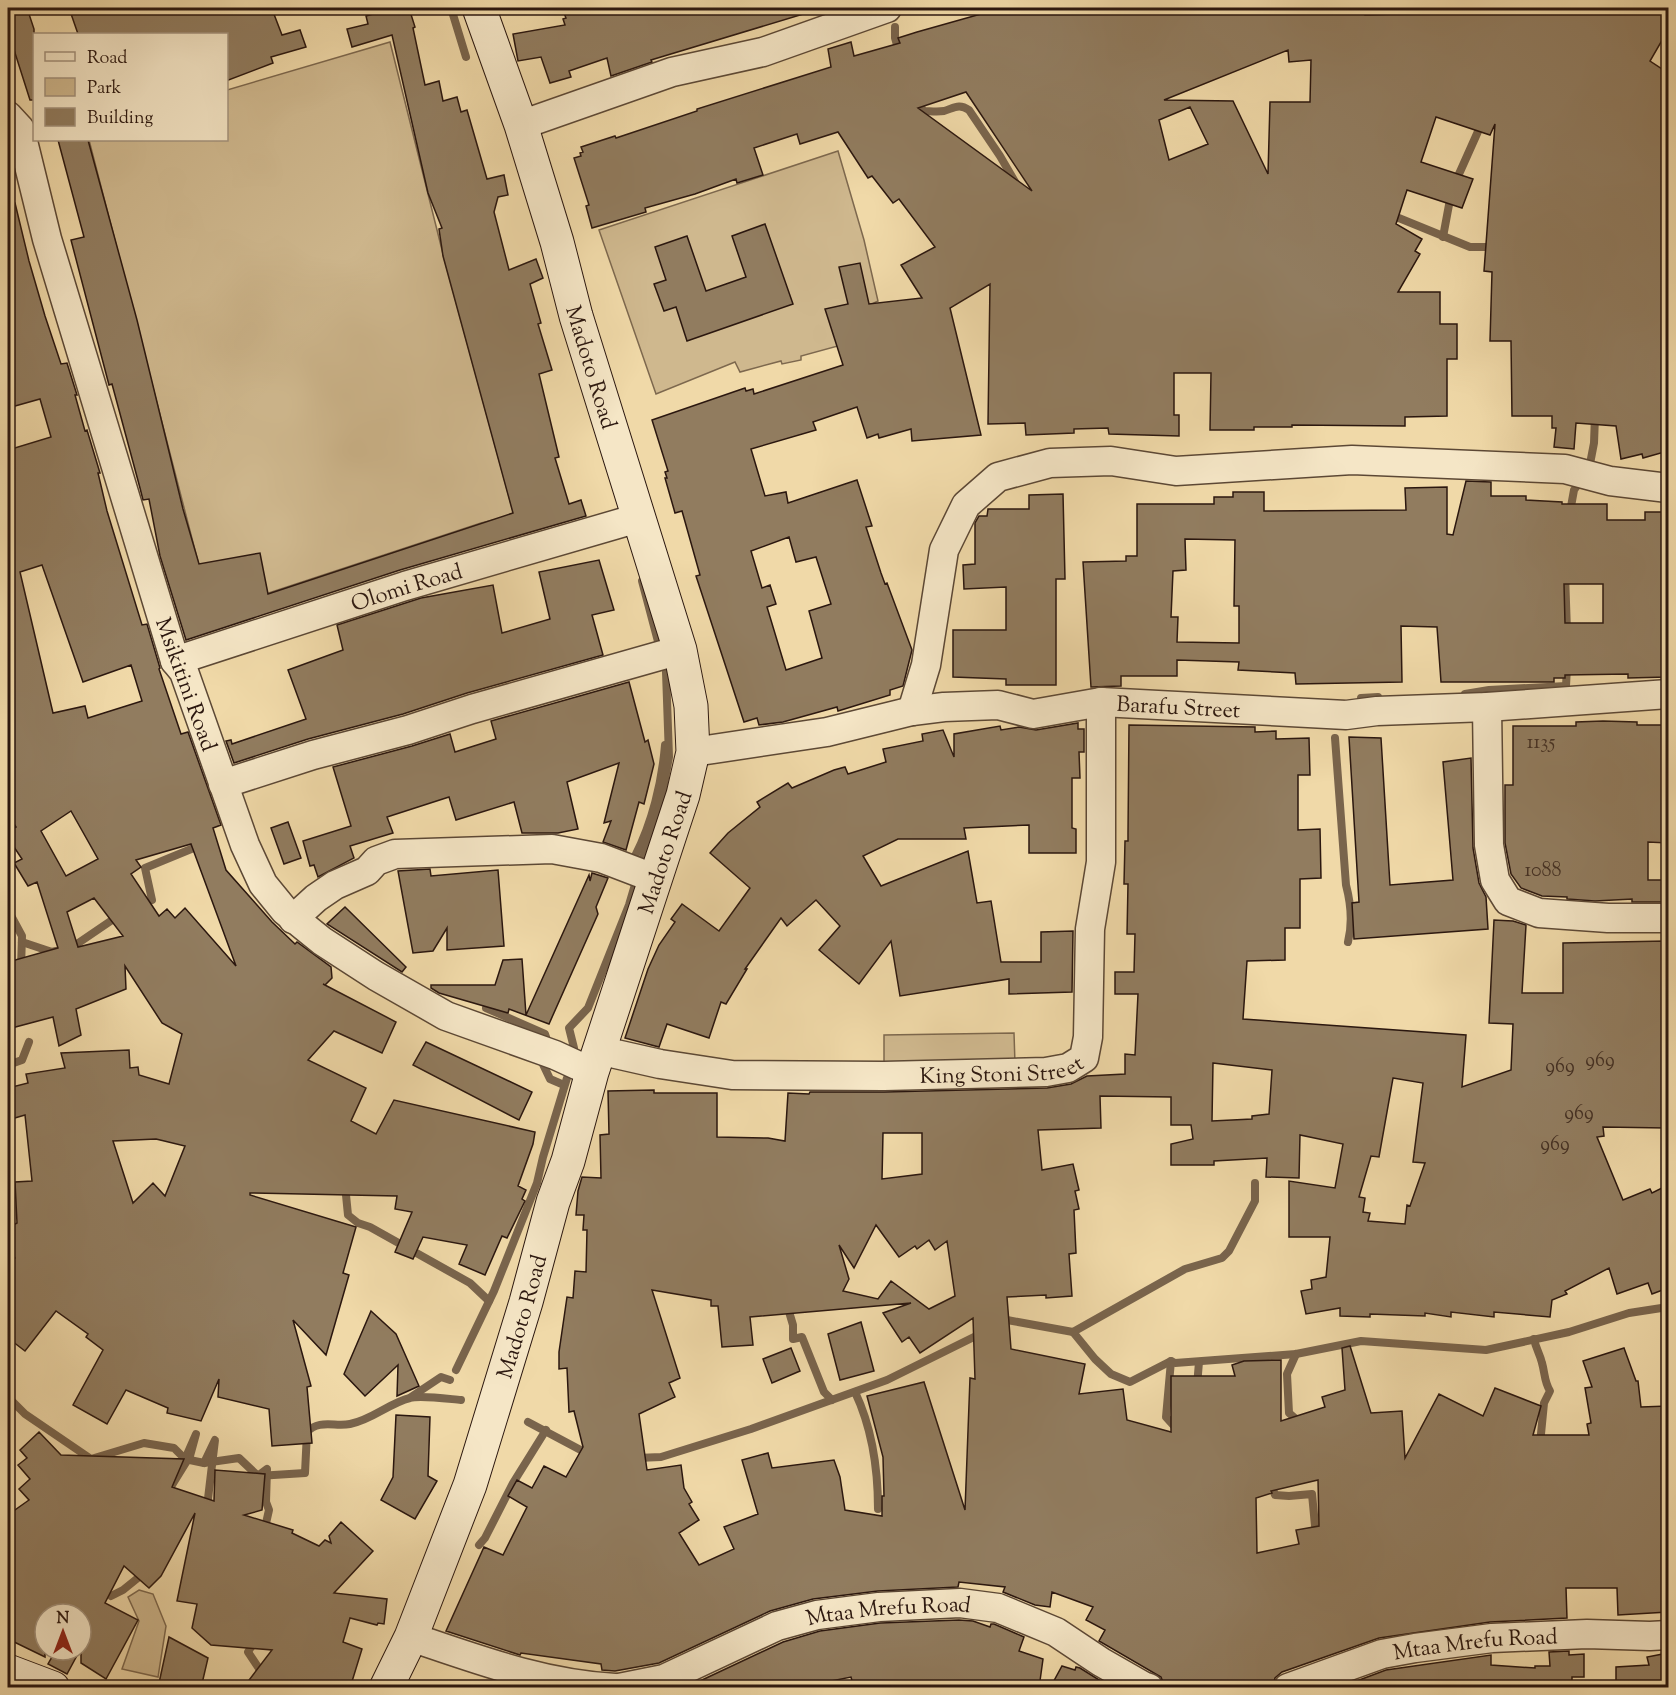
<svg xmlns="http://www.w3.org/2000/svg" width="1676" height="1695" font-family="'Sorts Mill Goudy',serif">
  <style>
    .green { fill: #cfb88e; stroke: #7d684e; stroke-width: 1.5 }
    .lines { fill: none; stroke-linecap: round; stroke-linejoin: round }
    .stream { stroke: #79644c; stroke-width: 8 }
    .building { fill: #917c5f; stroke: #2b170f; stroke-width: 1.5; fill-rule: evenodd }
    .minor-casing { stroke: #5c4835; stroke-width: 31 }
    .secondary-casing { stroke: #2b170f; stroke-width: 35 }
    .minor { stroke: #f5e6c6; stroke-width: 28 }
    .secondary { stroke: #f5e6c6; stroke-width: 33 }
    .labels { text-anchor: middle; stroke-width: 5; stroke-linejoin: round; paint-order: stroke }
    .number-label { font-size: 20px; fill: #443023 }
    .street-label { font-size: 22px; fill: #2b170f; stroke: #f5e6c6 }
  </style>
  <rect width="100%" height="100%" fill="#f0d9a8"/>
  <filter id="stains"><feTurbulence type="fractalNoise" baseFrequency=".00333" numOctaves="4"/><feColorMatrix values="0 0 0 0 .2 0 0 0 0 .09 0 0 0 0 .02 0 0 0 .5 -.17"/></filter>
  <radialGradient id="worn" r=".72"><stop offset=".6" stop-color="#630" stop-opacity="0"/><stop offset="1" stop-color="#630" stop-opacity=".3"/></radialGradient>
  <!-- green -->
  <g class="green">
    <polygon points="390,42 443,254 514,515 481,523 211,612 89,140 226,140 227,90"/>
    <polygon points="838,151 864,240 878,301 872,304 878,335 801,356 801,360 782,364 781,361 740,372 735,362 656,394 599,230"/>
    <polygon points="1014,1033 1015,1064 884,1066 884,1035"/>
    <polygon points="139,1590 153,1594 166,1626 158,1677 122,1669 139,1621 128,1597"/>
  </g>
  <g class="lines">
    <!-- stream -->
    <g class="stream">
      <polyline points="451,8 466,57"/>
      <polyline points="895,27 895,38 899,52"/>
      <path d="M918,99L923,111C929,111 937,112 944,111C954,108 959,103 969,110L1000,156L1018,187"/>
      <polyline points="1455,183 1480,127 1478,122"/>
      <polyline points="1389,214 1470,247 1496,247"/>
      <polyline points="1443,237 1451,194"/>
      <polyline points="1589,469 1594,443 1595,416"/>
      <polyline points="1570,512 1574,490 1582,479"/>
      <polyline points="1565,574 1567,631"/>
      <polyline points="642,581 660,649"/>
      <polyline points="1465,694 1489,690 1566,686 1567,667"/>
      <polyline points="1361,698 1378,697"/>
      <path d="M1335,738L1346,885C1351,904 1353,922 1348,942"/>
      <path d="M637,863L635,856C652,823 662,782 665,745"/>
      <polyline points="640,866 659,811 669,757 666,672"/>
      <polyline points="142,904 152,900 145,868 201,845"/>
      <polyline points="8,910 22,936 21,968"/>
      <polyline points="22,942 52,952 56,951"/>
      <polyline points="71,948 118,916"/>
      <polyline points="488,1002 486,1008 545,1034 547,1040"/>
      <polyline points="574,1048 569,1028 588,1008 629,905 637,878"/>
      <polyline points="540,1058 550,1079 564,1085"/>
      <polyline points="8,1065 22,1060 29,1042"/>
      <polyline points="348,1186 346,1195 348,1215 358,1223 370,1227 470,1283 489,1301"/>
      <polyline points="787,1305 793,1325 793,1339 802,1337 824,1392 832,1400"/>
      <polyline points="1001,1324 1007,1320 1073,1332 1095,1359 1111,1374 1130,1382 1171,1361 1175,1363 1296,1354 1361,1341 1486,1350 1569,1332 1629,1313 1668,1307"/>
      <polyline points="1073,1332 1185,1269 1222,1258 1229,1251 1255,1201 1255,1183"/>
      <path d="M1534,1339C1536,1349 1540,1354 1542,1363C1545,1373 1544,1381 1550,1391L1544,1403L1540,1444"/>
      <polyline points="1296,1354 1287,1374 1289,1413 1296,1419 1302,1421"/>
      <polyline points="1171,1361 1166,1417 1176,1428"/>
      <polyline points="456,1370 494,1291 537,1183 543,1157 567,1078"/>
      <polyline points="1197,1386 1199,1362"/>
      <path d="M855,1392C872,1428 878,1469 878,1509"/>
      <path d="M8,1397L25,1414L91,1459L144,1443L174,1448L185,1459L204,1463L239,1458L258,1476L305,1473L307,1432C319,1419 335,1427 350,1424C372,1420 389,1403 410,1398C420,1395 449,1399 461,1400"/>
      <polyline points="411,1397 441,1377 450,1380"/>
      <polyline points="528,1422 590,1455"/>
      <polyline points="637,1458 661,1457 751,1429 887,1380 982,1333"/>
      <polyline points="204,1463 215,1440 207,1507"/>
      <polyline points="259,1475 267,1469 266,1502 269,1510 264,1532"/>
      <polyline points="1271,1483 1275,1495 1289,1496 1312,1494 1316,1536"/>
      <polyline points="169,1490 190,1456 196,1434 185,1459"/>
      <polyline points="479,1545 485,1538 513,1483 546,1430"/>
      <polyline points="111,1596 123,1590 144,1573"/>
      <polyline points="254,1642 248,1652 260,1670"/>
    </g>
  </g>
  <!-- building -->
  <g class="building">
    <polygon points="8,8 27,8 34,29 34,100 30,100 8,31"/>
    <polygon points="69,8 260,8 262,13 272,9 282,35 300,30 306,47 271,57 273,63 226,81 226,34 78,34"/>
    <polygon points="395,8 409,8 415,27 413,28 425,85 439,81 443,101 457,97 461,112 467,110 487,179 504,175 508,195 498,197 494,212 509,270 536,259 543,278 530,284 541,323 538,324 552,370 539,374 559,457 555,458 569,504 581,500 586,516 400,570 186,640 160,556 149,499 143,500 140,488 112,384 109,385 71,240 84,237 58,140 88,140 137,320 183,509 199,564 260,553 268,594 513,513 443,256 439,229 442,228 428,193 392,35 352,47 347,29 368,24 366,16"/>
    <polygon points="562,8 809,8 810,12 651,60 652,62 611,76 607,58 569,71 571,77 550,83 541,57 518,61 513,34 565,25 563,19 566,18"/>
    <path d="M1002,8H1364L1365,15L1399,14L1401,8H1668V30L1650,61L1668,73V451L1643,458L1642,454L1621,459L1616,426L1576,423L1574,449L1554,447L1556,428H1552V416H1512L1511,341H1490L1492,272L1484,271L1495,124L1490,135L1436,117L1421,162L1473,179L1462,208L1407,190L1396,224L1422,239L1415,251L1420,254L1398,292H1440V324H1457V359H1447V416L1405,417V426L1292,425V427H1254V430H1210L1211,373H1174V415H1179V436L1109,434L1108,428L1074,429V433L1026,435L1025,423L988,424L990,284L950,308L981,435L912,441L911,429L879,438L878,434L867,438L857,407L813,422L816,430L751,449L765,496L786,492L788,503L857,480L872,526L866,527L881,573L885,584L887,583L912,650L903,686L890,690V695L838,711L837,707L783,722L759,725L757,718L744,722L696,576L700,575L682,511L675,513L665,478H667L665,472L668,471L652,420L745,388L746,391L753,389L754,394L843,365L825,309L848,304L839,267L860,263L869,304L922,298L901,265L935,247L899,199L893,203L872,176L868,178L838,132L800,144L797,134L754,148L763,175L737,183L736,179L695,194L645,208L646,212L592,228L586,206L589,205L574,158L581,156L580,153L583,152L581,147L615,136L616,138L697,111V109L831,67L828,49L851,42L854,56L900,43L898,38L917,32ZM1288,50L1289,62L1311,60L1310,102H1270L1268,174L1233,101L1164,100ZM966,92L1032,191L918,108ZM1190,107L1208,144L1169,160L1159,120ZM789,537L796,562L816,557L831,604L809,611L822,658L786,670L767,607L776,604L770,585L762,588L751,551Z"/>
    <path d="M15,203L29,261L45,316L61,364L67,363L77,395H75L85,431L87,430L100,473H98L107,511L142,625L147,624L160,668L159,669L181,734L188,732L221,825L213,828L226,870L272,922L295,944L297,942L331,967L332,978L325,985L323,984L396,1022L382,1053L334,1031L308,1060L366,1088L351,1121L376,1134L394,1100L535,1132L533,1144L518,1186L526,1190L522,1199L525,1201L507,1238L502,1236L485,1275L459,1264L467,1245L423,1237L413,1259L395,1252L412,1212L395,1209L397,1196L250,1193V1195L356,1227L343,1273L349,1275L326,1355L293,1320L311,1386L307,1387L312,1443L272,1446L269,1409L218,1397L219,1379L201,1421L167,1413L168,1408L126,1390L107,1424L73,1405L103,1350L86,1337L88,1334L56,1311L25,1351L8,1338V1262L15,1258L8,1245V1228L17,1223L15,1182L32,1181L25,1115L8,1120V1088L28,1083L26,1074L65,1068L61,1053L129,1050L130,1068L138,1067L139,1075L169,1084L182,1034L162,1023L125,966L126,989L76,1009L81,1035L59,1046L53,1017L8,1029V962L58,948L37,882L28,886L14,863L22,859L8,838V832L16,827L8,814V721L13,719L8,697V450L51,437L40,399L8,408V204ZM42,565L83,682L131,665L142,701L88,718L85,706L53,713L20,572ZM71,811L98,859L66,876L41,831ZM191,844L236,966L185,908L175,918L167,909L159,916L131,874L141,867L136,860ZM94,898L123,936L78,947L67,912ZM156,1139L185,1146L165,1196L153,1183L133,1203L113,1141Z"/>
    <polygon points="765,224 793,304 687,341 676,307 664,311 654,284 666,280 655,247 687,236 706,291 746,277 732,236"/>
    <path d="M1466,481L1491,482V496H1526V500L1562,502V504H1607V520H1645V512H1668V672H1667V677L1628,678V674L1565,675V678H1554V682H1441L1437,627L1401,626L1402,682L1296,684L1295,673L1238,670L1239,662L1177,660V676H1121V686L1091,687L1083,562L1126,561V556H1137V504H1214V497H1233V492H1264V511L1406,510L1405,488L1447,487V534L1453,535ZM1185,539L1235,540L1234,606H1239V643L1177,642L1178,617H1171L1173,571L1186,570ZM1564,584H1603V623H1565Z"/>
    <polygon points="1063,494 1065,579 1056,579 1056,685 1006,685 1006,679 953,677 953,630 1006,630 1006,587 964,589 963,565 975,564 975,523 979,516 987,516 988,509 1029,509 1029,495"/>
    <polygon points="599,560 614,610 592,615 603,655 467,693 403,714 308,739 234,763 226,741 231,740 232,744 306,719 288,670 343,650 337,625 421,598 493,585 502,633 550,619 539,572"/>
    <polygon points="629,682 645,742 648,740 654,764 644,804 639,802 626,850 603,842 611,821 604,823 619,763 567,782 578,829 558,833 522,833 514,802 456,820 449,797 387,817 393,833 350,846 354,858 318,877 314,865 310,866 303,841 351,826 333,767 412,746 450,734 455,752 496,739 491,721"/>
    <polygon points="1603,721 1637,722 1637,725 1668,725 1668,843 1648,842 1648,880 1668,880 1668,902 1632,902 1632,899 1595,901 1567,899 1567,897 1542,896 1521,888 1511,874 1505,843 1505,785 1513,785 1513,726 1576,726 1576,722"/>
    <polygon points="1078,723 1078,729 1084,729 1084,752 1079,752 1080,778 1072,778 1072,828 1076,829 1076,853 1029,853 1029,825 964,828 966,839 898,839 863,856 881,886 968,851 977,903 991,901 1001,962 1041,962 1041,932 1073,931 1072,992 1009,994 1009,979 900,996 891,941 859,984 819,950 840,926 816,900 787,926 781,918 745,969 747,969 726,1004 721,1002 709,1038 667,1024 659,1047 625,1038 648,969 659,945 675,922 671,919 682,904 719,931 750,888 710,853 728,833 760,807 757,802 788,783 792,788 834,770 845,767 848,774 886,762 883,749 923,741 922,734 943,730 954,757 954,734 1000,726 1001,730 1019,727 1036,730"/>
    <path d="M1129,725L1255,727V732L1276,731V739L1309,738L1310,775H1298V830L1320,829L1321,878L1300,879V928H1285V960L1247,961L1243,1019L1466,1035L1462,1087L1511,1070L1513,1024L1489,1023L1494,920L1513,921L1526,925L1522,993H1563V943L1666,941V1010H1668L1666,1128L1603,1127L1604,1136L1597,1137L1623,1200L1650,1189L1652,1193L1668,1185V1288L1652,1294L1648,1283L1617,1294L1609,1268L1565,1291L1567,1294L1552,1300L1550,1317L1494,1312V1317L1451,1312V1317L1425,1313V1316L1370,1314V1317L1340,1316V1308L1306,1314L1301,1291L1312,1289L1311,1280L1326,1277L1330,1237H1289V1181L1335,1188L1343,1144L1300,1135L1299,1178L1266,1177L1267,1158L1214,1161V1165H1171V1144L1193,1139L1191,1125H1171V1097L1100,1096L1101,1128L1038,1130L1042,1170L1073,1164L1079,1190L1075,1191L1079,1209L1074,1210L1076,1253L1069,1254L1072,1296L1046,1298V1295L1007,1297L1011,1349L1085,1364L1079,1394L1123,1389L1127,1420L1171,1432V1376H1235L1232,1365L1244,1361L1281,1360V1421L1325,1407L1322,1397L1345,1390L1342,1348L1350,1346L1371,1413L1402,1411L1405,1458L1439,1394L1483,1416L1495,1388L1541,1406L1533,1435H1589L1587,1424L1591,1423L1585,1388L1592,1387L1583,1361L1624,1348L1636,1381H1638L1641,1407L1668,1406V1612L1618,1615L1617,1588H1566L1567,1618L1490,1622L1379,1638L1282,1672L1275,1678L1272,1688H1267V1682H1210L1209,1688H1165L1161,1677L1099,1641L1105,1630L1086,1620L1093,1607L1052,1592L1050,1607L1035,1605L1003,1592L1005,1587L959,1582L958,1587L878,1591L813,1599L770,1611L659,1663L615,1671L602,1670L601,1664L521,1653L520,1655L446,1631L484,1547L503,1555L527,1507L508,1496L517,1480L532,1488L544,1466L566,1477L583,1447L574,1411L569,1412L567,1368L559,1369V1352L567,1297L573,1298L575,1271L586,1272L587,1230H583L584,1215H576L578,1191L582,1177L601,1178L600,1135L609,1134L608,1091L654,1090V1093H717V1137L768,1138L785,1141L788,1093L809,1094L810,1092H884L1047,1088L1071,1084L1087,1076L1125,1074V1054L1135,1055L1138,994H1115V972H1134L1135,934H1127L1128,884H1124L1125,841H1128V834ZM1213,1063L1272,1070L1269,1114L1252,1116V1119L1212,1121ZM1393,1078L1423,1083L1413,1162L1425,1163L1410,1206L1407,1205L1405,1224L1368,1221L1370,1213L1363,1212L1365,1198L1359,1197L1371,1156L1379,1157ZM883,1133H922V1174L882,1179ZM876,1225L899,1257L915,1246L917,1249L929,1240L935,1250L947,1241L955,1296L929,1309L891,1281L878,1299L843,1291L849,1279L839,1245L854,1268ZM652,1290L711,1300V1306H718L722,1347L753,1345L750,1317L911,1303L883,1313L902,1342L909,1337L920,1353L973,1318L975,1379L970,1378L965,1510L924,1382L867,1396L883,1457L884,1496H882V1516L845,1510L840,1477L834,1460L772,1468L768,1453L742,1460L758,1514L724,1527L734,1549L699,1565L679,1533L699,1520L689,1504L692,1502L684,1488L681,1465L647,1470L639,1414L675,1397L669,1383L680,1378ZM1318,1480L1319,1526L1296,1530L1299,1544L1257,1553L1256,1498L1272,1493L1271,1491Z"/>
    <polygon points="1349,737 1381,738 1390,885 1453,880 1443,762 1471,758 1473,848 1479,883 1486,897 1488,929 1354,939 1352,903 1359,902"/>
    <polygon points="288,822 301,858 284,864 271,828"/>
    <polygon points="430,869 431,876 498,870 504,946 447,950 447,928 433,951 413,953 398,871"/>
    <polygon points="592,873 608,878 596,907 598,914 549,1024 509,1009 508,1013 439,993 431,988 431,985 495,985 503,960 522,959 526,1015 589,875 590,881"/>
    <polygon points="345,907 406,967 402,972 327,924"/>
    <polygon points="426,1042 532,1092 519,1120 413,1065"/>
    <polygon points="371,1311 396,1334 419,1386 397,1396 398,1365 365,1396 344,1374"/>
    <polygon points="861,1322 874,1371 840,1380 828,1334"/>
    <polygon points="791,1348 800,1371 772,1383 763,1359"/>
    <polygon points="396,1415 430,1417 428,1476 437,1481 415,1519 381,1500 393,1477"/>
    <polygon points="39,1432 61,1455 184,1459 172,1487 214,1501 215,1470 265,1474 262,1510 244,1515 293,1530 292,1533 319,1546 325,1540 331,1543 329,1536 341,1522 373,1551 334,1593 387,1599 384,1624 378,1623 377,1625 350,1618 343,1642 362,1649 350,1688 243,1688 272,1650 211,1645 192,1628 197,1604 177,1601 195,1513 161,1576 149,1588 124,1566 105,1603 138,1620 106,1679 81,1663 81,1614 45,1614 45,1657 8,1639 8,1515 29,1500 19,1489 30,1479 18,1465 27,1458 20,1450"/>
    <polygon points="959,1620 973,1621 990,1627 991,1624 994,1624 1024,1637 1019,1651 1043,1659 1039,1688 854,1688 851,1677 796,1688 685,1688 783,1642 820,1631 880,1623"/>
    <polygon points="169,1637 208,1658 201,1688 178,1688 159,1683"/>
    <polygon points="56,1650 80,1650 67,1674 48,1664"/>
    <polygon points="1569,1651 1569,1655 1584,1654 1584,1677 1572,1677 1572,1688 1338,1688 1386,1670 1491,1655 1491,1665 1535,1668 1535,1666 1550,1666 1549,1652"/>
    <polygon points="1668,1653 1668,1688 1616,1688 1616,1667 1649,1665 1647,1657"/>
    <polygon points="1062,1666 1075,1670 1076,1667 1080,1668 1112,1688 1050,1688"/>
  </g>
  <g class="lines">
    <defs>
      <g id="minor">
        <polyline points="8,116 20,129 47,239 175,661 184,672 245,845 263,884 285,911 322,941 376,976 446,1016 555,1055 592,1072"/>
        <polyline points="521,125 672,72 763,52 887,8"/>
        <path id="s1" d="M175,661L405,586L638,518"/>
        <polyline points="1487,707 1489,845 1495,880 1508,901 1539,913 1608,918 1668,918"/>
        <polyline points="912,711 926,665 944,550 966,505 998,477 1050,463 1111,461 1176,471 1352,460 1565,469 1610,481 1668,488"/>
        <path id="s2" d="M693,752L827,732L912,711L944,707L998,705L1033,714L1101,702L1346,715L1377,711L1487,707L1668,694"/>
        <polyline points="223,784 313,755 408,730 472,709 680,650"/>
        <polyline points="293,919 316,898 335,885 367,871 376,861 395,854 552,849 601,858 656,879"/>
        <path id="s3" d="M598,1050L660,1064L732,1075L884,1076L1046,1072L1068,1068L1084,1058L1088,1037L1090,929L1101,862V702"/>
        <path d="M411,1637C479,1660 543,1684 615,1688"/>
        <path id="s4" d="M619,1688L664,1679L777,1626L817,1615L879,1607L960,1603L998,1608L1056,1632L1101,1662L1143,1686L1149,1688"/>
        <path id="s5" d="M1288,1688L1382,1654L1415,1648L1492,1638L1587,1634L1650,1636L1668,1635"/>
      </g>
      <g id="secondary">
        <polyline points="8,1671 53,1688"/>
        <path id="s6" d="M386,1688L411,1637L470,1485L526,1302L553,1202L568,1161L592,1072L683,795L693,752L691,706L680,650L576,316L557,242L521,125L479,8"/>
      </g>
    </defs>
    <!-- minor casing -->
    <use href="#minor" class="minor-casing"/>
    <!-- secondary casing -->
    <use href="#secondary" class="secondary-casing"/>
    <!-- minor -->
    <use href="#minor" class="minor"/>
    <!-- secondary -->
    <use href="#secondary" class="secondary"/>
  </g>
  <g class="labels">
    <!-- number labels -->
    <g class="number-label">
      <text x="1541" y="748">1135</text>
      <text x="1543" y="876">1088</text>
      <text x="1600" y="1066">969</text>
      <text x="1560" y="1072">969</text>
      <text x="1579" y="1119">969</text>
      <text x="1555" y="1150">969</text>
    </g>
    <!-- street labels -->
    <g class="street-label">
      <text transform="translate(592 367) rotate(73)" y="8">Madoto Road</text>
      <text dy="8" stroke="none"><textPath href="#s1" startOffset="243">Olomi Road</textPath></text>
      <text transform="translate(187 684) rotate(70)" y="8">Msikitini Road</text>
      <text dy="8" stroke="none"><textPath href="#s2" startOffset="492">Barafu Street</textPath></text>
      <text dy="8" stroke="none"><textPath href="#s6" startOffset="882">Madoto Road</textPath></text>
      <text dy="8" stroke="none"><textPath href="#s3" startOffset="406">King Stoni Street</textPath></text>
      <text dy="8" stroke="none"><textPath href="#s6" startOffset="396">Madoto Road</textPath></text>
      <text dy="8" stroke="none"><textPath href="#s4" startOffset="284">Mtaa Mrefu Road</textPath></text>
      <text dy="8" stroke="none"><textPath href="#s5" startOffset="194">Mtaa Mrefu Road</textPath></text>
    </g>
  </g>
  <!-- margin -->
  <rect width="1676" height="1695" fill="none" stroke="#f0d9a8" stroke-width="30"/>
  <rect x="9" y="9" width="1658" height="1677" fill="none" stroke="#2b170f" stroke-width="3"/>
  <rect x="15" y="15" width="1646" height="1665" fill="none" stroke="#2b170f" stroke-width="1.5"/>
  <!-- legend -->
  <rect x="33" y="33" width="195" height="108" fill="#f5e6c6" stroke="#a4937d" stroke-width="1.5"/>
  <rect x="45" y="52" width="30" height="9" fill="#f5e6c6" stroke="#a4937d" stroke-width="1.5"/>
  <text x="87" y="63" font-size="18" fill="#2b170f">Road</text>
  <rect x="45" y="78" width="30" height="18" fill="#cfb88e" stroke="#a4937d" stroke-width="1.5"/>
  <text x="87" y="93" font-size="18" fill="#2b170f">Park</text>
  <rect x="45" y="108" width="30" height="18" fill="#917c5f" stroke="#a4937d" stroke-width="1.5"/>
  <text x="87" y="123" font-size="18" fill="#2b170f">Building</text>
  <!-- north arrow -->
  <g transform="translate(63 1632)"><circle r="28" fill="#f5e6c6" stroke="#a4937d" stroke-width="1.5"/>
  <path d="M0-4.5L10 22L0 15L-10 22Z" fill="#8f2418"/>
  <text y="-9" font-size="16" font-weight="bold" text-anchor="middle" fill="#2b170f">N</text>
  </g>
  <rect width="100%" height="100%" filter="url(#stains)"/>
  <rect width="100%" height="100%" fill="url(#worn)"/>
</svg>
